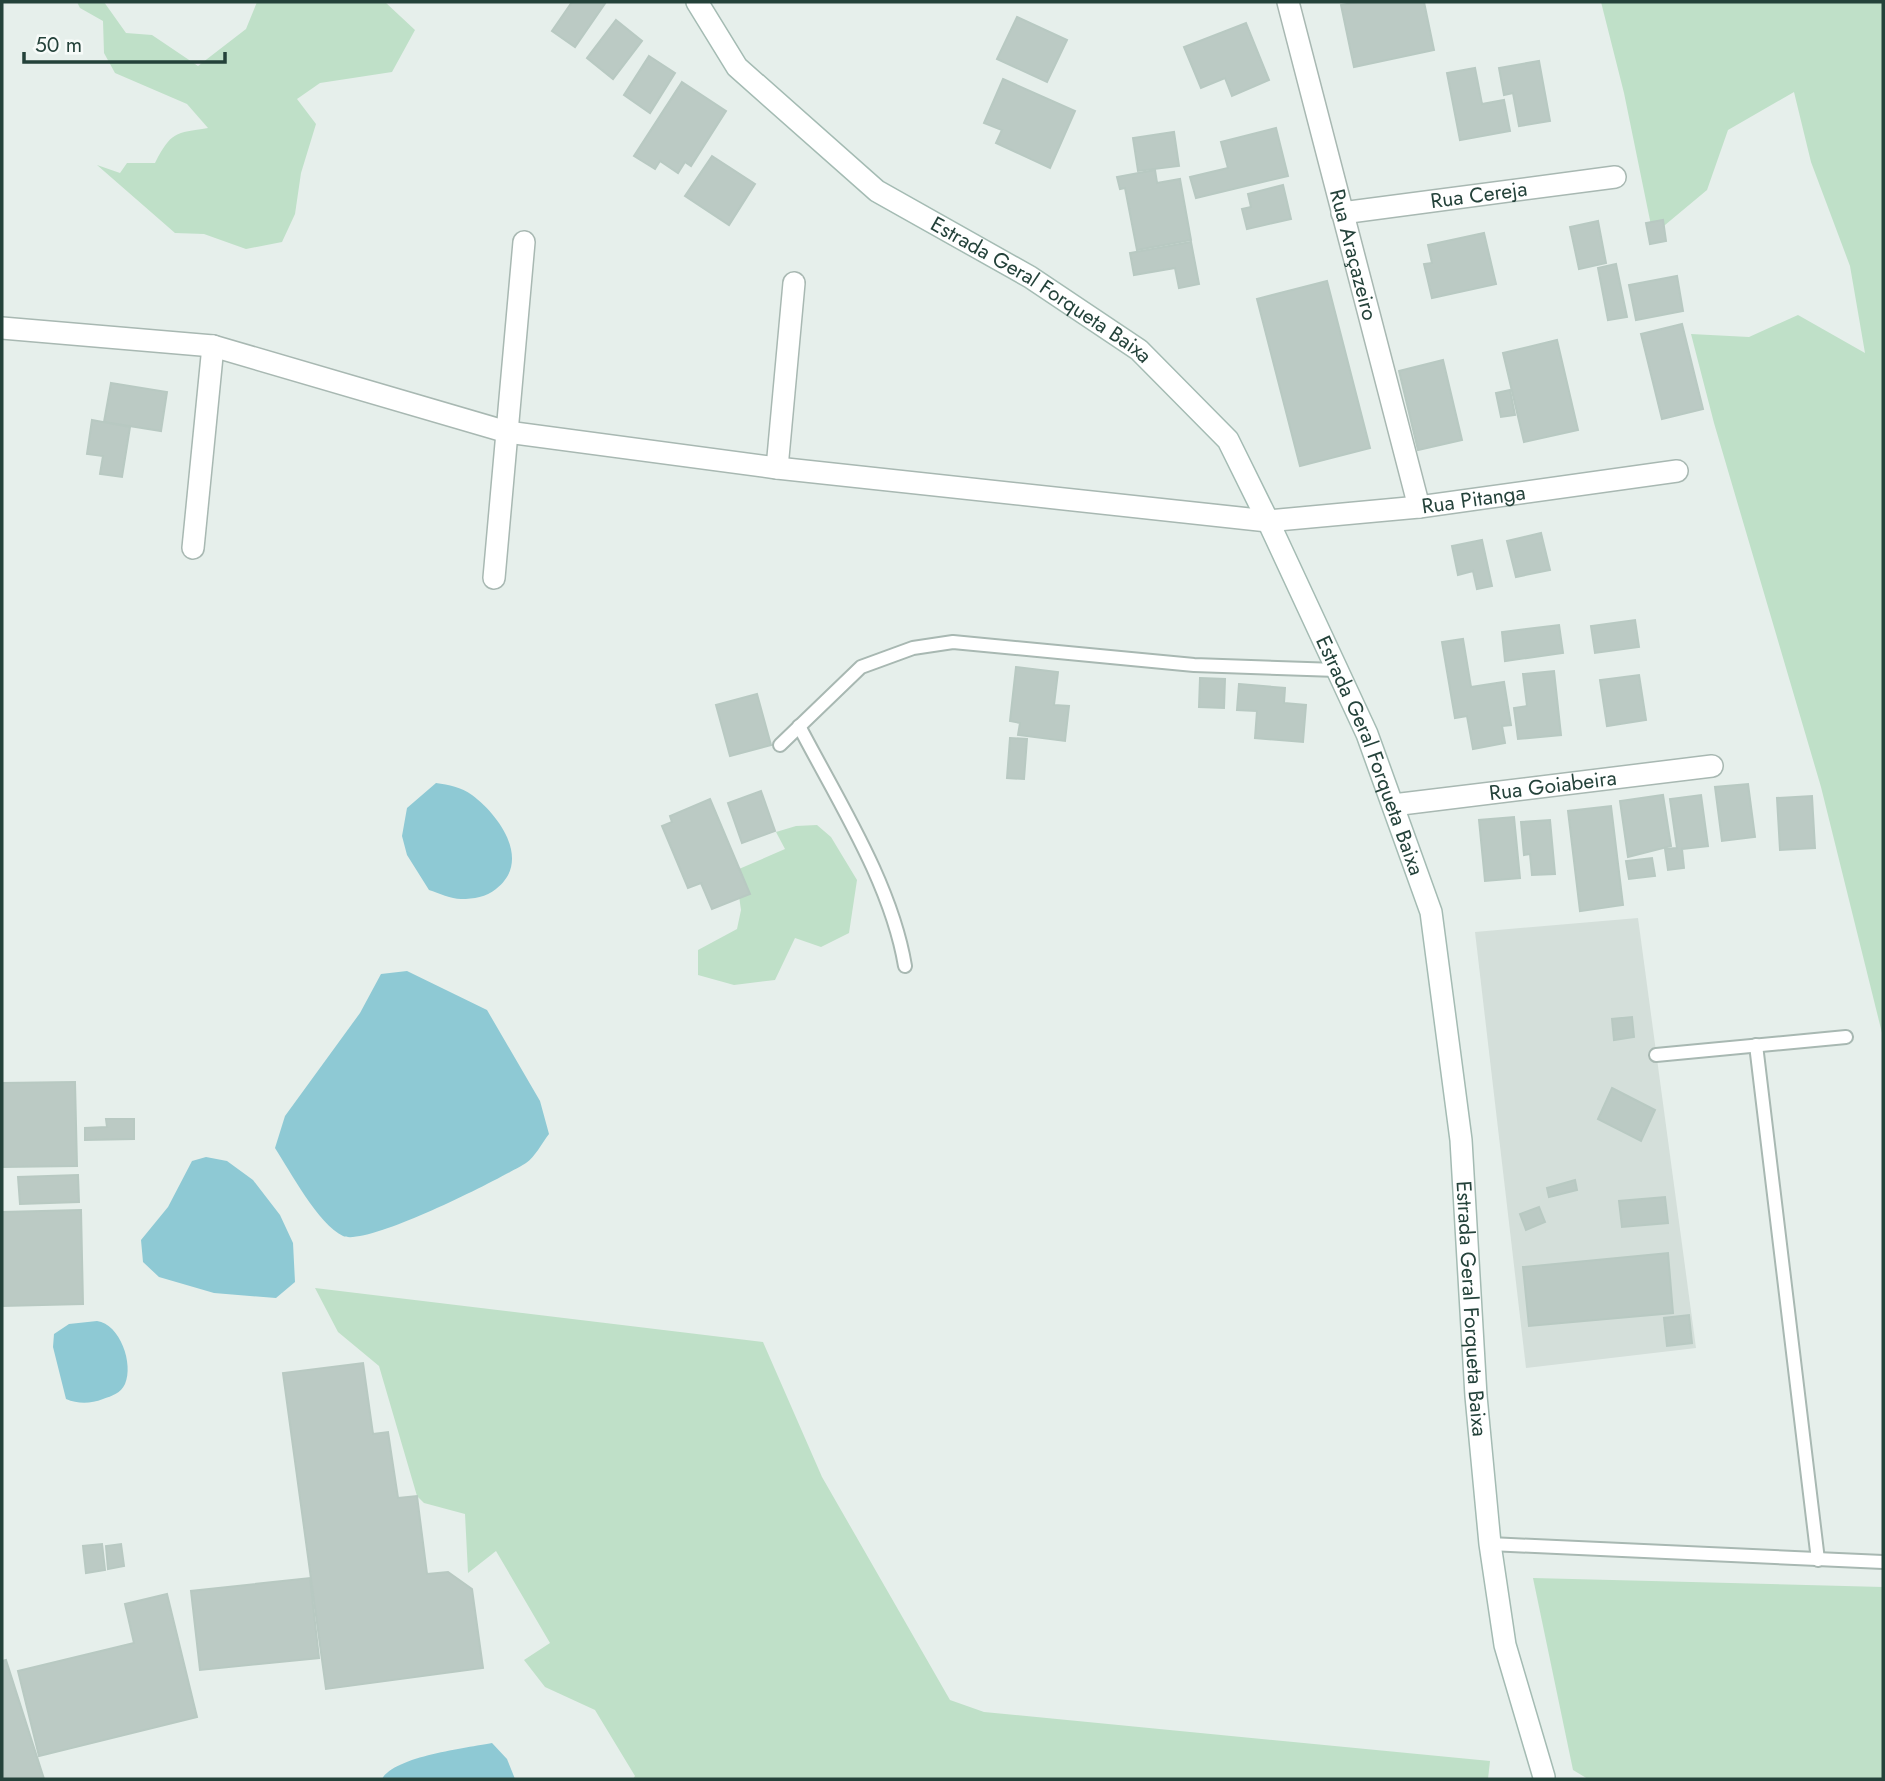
<svg xmlns="http://www.w3.org/2000/svg" width="1885" height="1781" font-family="Jost,sans-serif">
  <style>
    .built { fill: #d4dfda }
    .green { fill: #bfe0c8 }
    .water { fill: #8ec9d4 }
    .building { fill: #bbcac4; stroke: #b8c9c2; stroke-width: 2 }
    .lines { fill: none; stroke-linecap: round; stroke-linejoin: round }
    .lane-casing { stroke: #a8b8b2; stroke-width: 16 }
    .street-casing { stroke: #a8b8b2; stroke-width: 24 }
    .secondary-casing { stroke: #a4bbb3; stroke-width: 24 }
    .lane { stroke: #fff; stroke-width: 12 }
    .street { stroke: #fff; stroke-width: 21 }
    .secondary { stroke: #fff; stroke-width: 21 }
    .labels { text-anchor: middle; stroke-width: 6; stroke-linejoin: round; paint-order: stroke }
    .street-label { font-size: 21px; fill: #24423a; stroke: #f7fbf9 }
  </style>
  <rect width="100%" height="100%" fill="#e6efeb"/>
  <!-- built -->
  <polygon class="built" points="1638,918 1696,1348 1526,1368 1475,932"/>
  <!-- green -->
  <g class="green">
    <path d="M77,2H104L126,33L152,35L198,66L246,29L257,2H385L415,30L392,72L320,83L297,99L316,124L301,173L295,214L282,242L246,249L204,234L175,233L97,165L120,173L127,163H155C171,132 175,133 208,128L187,104L115,73L104,53L103,21L80,8Z"/>
    <polygon points="1601,2 1883,2 1883,1037 1821,787 1714,423 1691,334 1749,337 1798,315 1865,353 1850,266 1811,162 1794,92 1728,130 1707,190 1653,235 1624,93"/>
    <polygon points="817,825 831,837 857,880 849,933 821,947 795,938 775,980 734,985 698,975 698,950 737,929 741,910 739,896 748,888 739,869 785,849 776,832 796,826"/>
    <polygon points="315,1288 763,1342 822,1477 950,1700 984,1712 1490,1761 1488,1779 633,1779 635,1776 595,1710 545,1687 524,1660 550,1643 496,1551 468,1573 465,1514 424,1503 417,1496 379,1366 338,1332"/>
    <polygon points="1533,1578 1883,1587 1883,1779 1588,1779 1573,1770"/>
  </g>
  <!-- water -->
  <g class="water">
    <path d="M436,783C449,785 461,787 472,795C500,816 532,861 496,889C486,897 474,899 461,899C451,899 439,893 429,890L407,855L402,836L407,808Z"/>
    <path d="M407,971L487,1010L540,1101L549,1134C542,1143 535,1157 526,1163C500,1179 367,1247 343,1236C318,1224 290,1171 275,1148L285,1116L360,1013L381,974Z"/>
    <polygon points="206,1157 227,1161 253,1180 280,1215 293,1243 295,1282 276,1298 214,1293 159,1277 143,1262 141,1240 168,1207 192,1161"/>
    <path d="M97,1321C120,1324 134,1364 125,1384C121,1393 112,1396 103,1399C90,1404 78,1404 66,1399L53,1347L54,1334L69,1324Z"/>
    <path d="M492,1743L507,1759L515,1779H382C395,1756 467,1748 492,1743Z"/>
  </g>
  <!-- building -->
  <g class="building">
    <polygon points="572,2 606,2 575,47 552,31"/>
    <polygon points="1358,2 1424,2 1434,50 1354,67 1341,5"/>
    <polygon points="1017,17 1067,40 1047,82 997,59"/>
    <polygon points="616,20 642,41 613,79 587,58"/>
    <polygon points="1246,23 1269,80 1232,96 1225,78 1201,88 1184,47"/>
    <polygon points="649,56 675,73 650,113 624,95"/>
    <polygon points="1539,61 1550,121 1519,126 1513,93 1504,95 1499,68"/>
    <polygon points="1475,68 1482,104 1504,100 1510,131 1460,140 1447,73"/>
    <polygon points="1003,79 1075,111 1050,168 996,143 1002,130 984,123"/>
    <polygon points="682,82 726,111 691,166 685,162 678,173 660,161 655,169 634,156"/>
    <polygon points="1276,128 1288,176 1196,198 1190,177 1228,168 1221,142"/>
    <polygon points="1174,132 1179,166 1138,171 1133,138"/>
    <polygon points="712,156 755,184 729,225 685,196"/>
    <polygon points="1155,170 1157,183 1180,179 1191,240 1137,250 1125,188 1120,189 1117,177"/>
    <polygon points="1283,185 1291,219 1247,229 1242,209 1251,207 1248,194"/>
    <polygon points="1663,220 1666,241 1650,244 1646,223"/>
    <polygon points="1598,221 1606,263 1579,269 1570,227"/>
    <polygon points="1484,233 1496,284 1432,298 1424,264 1432,263 1428,245"/>
    <polygon points="1191,242 1199,284 1179,288 1175,268 1134,275 1130,253"/>
    <polygon points="1616,264 1627,317 1608,320 1598,268"/>
    <polygon points="1677,276 1683,311 1636,320 1629,285"/>
    <polygon points="1327,281 1370,448 1300,466 1257,299"/>
    <polygon points="1682,324 1703,409 1662,419 1641,334"/>
    <polygon points="1557,340 1578,430 1524,442 1503,353"/>
    <polygon points="1443,360 1462,440 1418,450 1399,371"/>
    <polygon points="111,383 167,392 161,431 104,422"/>
    <polygon points="1510,390 1515,415 1501,417 1496,393"/>
    <polygon points="92,420 130,427 122,477 100,474 103,456 87,454"/>
    <polygon points="1541,533 1550,570 1516,577 1507,541"/>
    <polygon points="1482,540 1492,586 1477,589 1473,571 1458,575 1452,546"/>
    <polygon points="1635,620 1639,647 1595,653 1591,626"/>
    <polygon points="1559,625 1563,653 1505,661 1502,632"/>
    <polygon points="1463,639 1471,687 1504,682 1511,725 1502,726 1505,743 1473,749 1467,716 1455,718 1442,642"/>
    <polygon points="1016,667 1058,672 1054,705 1069,706 1065,741 1018,735 1020,723 1010,721"/>
    <polygon points="1554,671 1561,735 1518,739 1514,708 1527,706 1523,674"/>
    <polygon points="1639,675 1646,720 1607,726 1600,680"/>
    <polygon points="1200,678 1225,679 1224,708 1199,707"/>
    <polygon points="1239,684 1285,688 1284,703 1306,705 1303,742 1255,738 1257,711 1237,710"/>
    <polygon points="757,694 771,745 730,756 716,705"/>
    <polygon points="1010,738 1027,739 1024,779 1007,778"/>
    <polygon points="1748,784 1755,837 1722,841 1715,787"/>
    <polygon points="761,791 775,831 742,843 728,803"/>
    <polygon points="1663,795 1671,846 1628,857 1620,801"/>
    <polygon points="1701,795 1708,846 1682,849 1684,868 1668,870 1665,849 1677,848 1670,799"/>
    <polygon points="1812,796 1815,848 1780,850 1777,798"/>
    <polygon points="710,799 750,894 712,909 701,883 688,888 662,826 672,822 670,816"/>
    <polygon points="1611,806 1623,905 1580,911 1568,811"/>
    <polygon points="1514,817 1520,878 1485,881 1479,820"/>
    <polygon points="1550,820 1555,874 1532,875 1530,854 1524,855 1521,822"/>
    <polygon points="1652,858 1655,876 1629,879 1626,861"/>
    <polygon points="1632,1017 1634,1037 1614,1040 1612,1019"/>
    <polygon points="75,1082 77,1166 2,1167 2,1083"/>
    <polygon points="1612,1088 1655,1110 1641,1141 1598,1119"/>
    <polygon points="106,1119 134,1119 134,1139 85,1140 85,1128 107,1127"/>
    <polygon points="78,1175 79,1202 20,1204 18,1177"/>
    <polygon points="1575,1180 1577,1190 1549,1197 1547,1188"/>
    <polygon points="1665,1197 1668,1223 1622,1227 1619,1201"/>
    <polygon points="1539,1207 1545,1222 1526,1230 1520,1214"/>
    <polygon points="81,1210 83,1304 2,1306 2,1212"/>
    <polygon points="1668,1253 1673,1313 1529,1326 1523,1267"/>
    <polygon points="1689,1315 1692,1343 1667,1346 1664,1318"/>
    <polygon points="363,1363 373,1434 388,1432 398,1498 417,1496 427,1574 448,1572 472,1589 483,1668 326,1689 283,1373"/>
    <polygon points="102,1544 105,1570 86,1573 83,1546"/>
    <polygon points="121,1544 124,1566 108,1569 106,1546"/>
    <polygon points="310,1578 319,1658 200,1670 191,1591"/>
    <polygon points="167,1594 197,1717 39,1756 18,1671 134,1643 125,1604"/>
    <polygon points="6,1660 44,1779 2,1779 2,1661"/>
  </g>
  <g class="lines">
    <defs>
      <g id="lane">
        <path d="M799,726C838,801 891,883 905,966"/>
        <polyline points="780,745 861,667 913,648 953,642 1194,665 1337,670"/>
        <polyline points="1756,1045 1818,1560"/>
        <polyline points="1656,1055 1846,1037"/>
        <polyline points="1490,1544 1883,1562"/>
      </g>
      <g id="street">
        <path id="s1" d="M1288,2L1419,507"/>
        <path id="s2" d="M1342,213L1615,177"/>
        <path id="s3" d="M2,328L213,346L507,432L777,468L1268,521L1419,507L1677,471"/>
        <polyline points="777,468 794,283"/>
        <polyline points="193,548 213,346"/>
        <polyline points="494,578 524,242"/>
        <path id="s4" d="M1393,805L1712,766"/>
      </g>
      <g id="secondary">
        <path id="s5" d="M697,2L737,67L877,191L1030,277L1139,350L1228,440L1268,521L1367,734L1431,912L1461,1140L1476,1396L1490,1544L1505,1645L1544,1777"/>
      </g>
    </defs>
    <!-- lane casing -->
    <use href="#lane" class="lane-casing"/>
    <!-- street casing -->
    <use href="#street" class="street-casing"/>
    <!-- secondary casing -->
    <use href="#secondary" class="secondary-casing"/>
    <!-- lane -->
    <use href="#lane" class="lane"/>
    <!-- street -->
    <use href="#street" class="street"/>
    <!-- secondary -->
    <use href="#secondary" class="secondary"/>
  </g>
  <g class="labels">
    <!-- street labels -->
    <g class="street-label">
      <text dy="7" stroke="none"><textPath href="#s2" startOffset="138">Rua Cereja</textPath></text>
      <text dy="7" stroke="none"><textPath href="#s1" startOffset="261">Rua Araçazeiro</textPath></text>
      <text dy="7" stroke="none"><textPath href="#s5" startOffset="455">Estrada Geral Forqueta Baixa</textPath></text>
      <text dy="7" stroke="none"><textPath href="#s3" startOffset="1491">Rua Pitanga</textPath></text>
      <text dy="7" stroke="none"><textPath href="#s5" startOffset="1043">Estrada Geral Forqueta Baixa</textPath></text>
      <text dy="7" stroke="none"><textPath href="#s4" startOffset="161">Rua Goiabeira</textPath></text>
      <text dy="7" stroke="none"><textPath href="#s5" startOffset="1610">Estrada Geral Forqueta Baixa</textPath></text>
    </g>
  </g>
  <!-- border -->
  <rect width="1885" height="1781" fill="none" stroke="#24423a" stroke-width="7"/>
  <!-- scale -->
  <path d="M24 52v10h201v-10" fill="none" stroke="#24423a" stroke-width="3.5"/>
  <text x="35" y="52" font-size="21" fill="#24423a" stroke="#f7fbf9" stroke-width="5" paint-order="stroke">50 m</text>
</svg>
